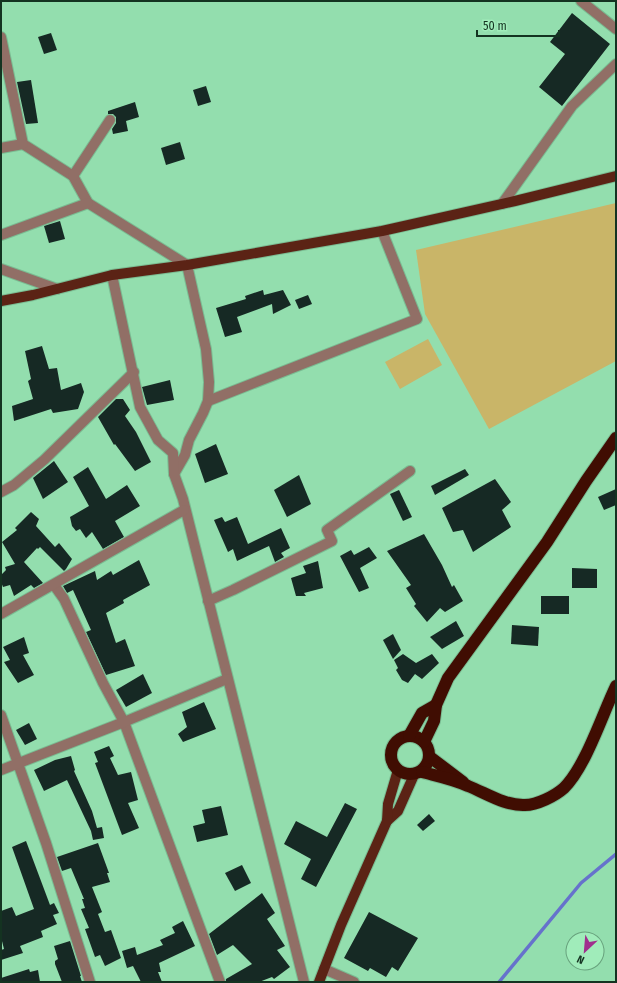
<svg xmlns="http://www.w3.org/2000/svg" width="617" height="983" font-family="'Fira Sans Condensed',sans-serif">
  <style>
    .green { fill: #c9b568 }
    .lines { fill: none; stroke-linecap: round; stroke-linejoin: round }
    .stream { stroke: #6672cc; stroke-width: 3.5 }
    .building { fill: #162924 }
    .minor-casing { stroke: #7abc92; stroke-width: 12 }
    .major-casing { stroke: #7abc92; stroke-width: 12 }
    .highway-casing { stroke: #7abc92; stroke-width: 14 }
    .minor { stroke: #916f66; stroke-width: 10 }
    .major { stroke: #5b2315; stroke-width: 10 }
    .highway { stroke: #400d02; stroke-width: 12 }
  </style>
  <rect width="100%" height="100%" fill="#93deae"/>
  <!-- green -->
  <g class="green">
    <polygon points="616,203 616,361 489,429 425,314 416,250"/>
    <polygon points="428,339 442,365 400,389 385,362"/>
  </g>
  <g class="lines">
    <!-- stream -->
    <polyline class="stream" points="499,982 581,883 616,854"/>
  </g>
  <!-- building -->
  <g class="building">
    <polygon points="572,13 610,44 562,106 539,87 565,54 550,42"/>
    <polygon points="51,33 57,50 44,54 38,37"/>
    <polygon points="31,80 38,123 26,124 17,82"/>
    <polygon points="206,86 211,102 198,106 193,90"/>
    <polygon points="135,102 139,117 126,121 128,131 113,134 112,129 116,123 116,117 113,114 108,114 108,111"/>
    <polygon points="180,142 185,159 166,165 161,148"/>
    <polygon points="60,221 65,239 49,243 44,226"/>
    <polygon points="263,290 264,295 283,290 291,305 273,314 272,304 237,317 242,332 225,337 216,308 246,299 245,296"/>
    <polygon points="308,295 312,304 299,309 295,300"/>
    <polygon points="42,346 49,369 57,368 61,390 81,383 84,392 78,409 53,413 51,409 14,421 12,406 33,399 28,381 31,379 25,351"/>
    <polygon points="170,380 174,400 147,405 142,387"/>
    <polygon points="116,399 123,399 130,410 125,416 136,432 151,462 135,471 115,444 114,445 98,417"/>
    <polygon points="216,444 228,474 205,483 195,454"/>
    <polygon points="54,461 68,482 43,499 33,478"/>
    <polygon points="88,467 106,499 127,485 140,506 115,521 124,537 103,549 92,532 86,538 80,529 76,531 72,526 70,517 89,506 73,477"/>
    <polygon points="465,469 469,475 435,495 431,486"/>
    <polygon points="299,475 311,504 287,517 274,490"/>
    <polygon points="495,479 511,502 502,510 511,527 473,552 463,530 453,532 442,508"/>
    <polygon points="616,489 616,505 604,510 598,497"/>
    <polygon points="399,490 412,517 403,521 390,494"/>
    <polygon points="31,512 39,519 36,526 55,547 59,543 72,559 66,569 64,571 40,547 38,549 37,548 24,562 43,583 34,588 31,585 14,596 10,585 3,587 1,582 1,575 6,570 5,567 15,564 2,542 17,530 15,528"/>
    <polygon points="222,517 225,522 237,517 248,544 281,528 290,548 281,553 284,557 275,562 269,546 237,561 233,549 228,552 214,520"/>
    <polygon points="424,534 442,565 452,587 454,585 463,601 445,612 440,608 427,622 414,606 416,604 406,588 411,585 387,551"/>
    <polygon points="369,547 377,558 360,568 369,588 359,592 340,556 351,550 354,555"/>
    <polygon points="139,560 150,585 123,600 124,603 106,613 116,643 125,639 135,666 106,675 86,632 91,630 73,590 67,593 63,586 95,571 97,580 111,571 113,575"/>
    <polygon points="318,561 323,588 304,593 306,596 296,596 291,578 306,573 303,566"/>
    <polygon points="572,568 597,569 597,588 572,588"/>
    <rect x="541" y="596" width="28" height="18"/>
    <polygon points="456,621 464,636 442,649 430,637"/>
    <polygon points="512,625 539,627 538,646 511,644"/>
    <polygon points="393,634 401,650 393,659 383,640"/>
    <polygon points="24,637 29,653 23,655 34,675 18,683 4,662 10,660 3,647"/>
    <polygon points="403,654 416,663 432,654 439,663 422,679 415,674 408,683 402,680 396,670 398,668 394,660"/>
    <polygon points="143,674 152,693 126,707 116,690"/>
    <polygon points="204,702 216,729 183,742 178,734 187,727 182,712"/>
    <polygon points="29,723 37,739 25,745 16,730"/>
    <polygon points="109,746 114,756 110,758 118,775 131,772 138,800 128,803 139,828 122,835 95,763 98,762 94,752"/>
    <polygon points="71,756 75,770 74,771 92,811 97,828 102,827 104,838 93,840 91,831 67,780 44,791 34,770 55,760"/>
    <polygon points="345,803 357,809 316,887 301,879 311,859 284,844 296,821 327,837"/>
    <polygon points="221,806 228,835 197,842 193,826 205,823 202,810"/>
    <polygon points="429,814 435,821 423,831 417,825"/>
    <polygon points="26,841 50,905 54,903 59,913 53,915 57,924 41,931 43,937 20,946 23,953 1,960 1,950 4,949 1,937 1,911 12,907 16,916 34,909 12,847"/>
    <polygon points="98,843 109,873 107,873 110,882 92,887 102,912 98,914 105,932 111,930 121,958 105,966 100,955 95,957 85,929 89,928 81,909 85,908 82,899 84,899 71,868 62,871 57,857"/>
    <polygon points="242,865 251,883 235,891 225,873"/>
    <polygon points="262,893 275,913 267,919 285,946 277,950 290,967 274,979 272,977 259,982 226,982 226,979 252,964 233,945 217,955 209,934"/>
    <polygon points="369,912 418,938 398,971 392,967 386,977 370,968 368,971 344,958"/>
    <polygon points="183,921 195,946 159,963 161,972 158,972 162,982 141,982 133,966 127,968 122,951 135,947 137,955 163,945 160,940 175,933 172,927"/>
    <polygon points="70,941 81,976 80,976 82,982 62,982 55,964 55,961 58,959 54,946"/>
    <polygon points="29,969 30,972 38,970 40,982 1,982 1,978"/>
  </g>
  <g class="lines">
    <defs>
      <g id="minor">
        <polyline points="581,1 616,29"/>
        <polyline points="1,37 23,144 73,176 88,203 187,265 206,349 209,382 208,401 203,413 189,440 185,455 174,474"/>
        <polyline points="1,148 23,144"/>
        <polyline points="73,176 110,120"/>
        <polyline points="502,204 572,106 616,64"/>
        <polyline points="1,235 88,203"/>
        <polyline points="1,269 57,289"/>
        <polyline points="112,275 140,407 158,440 173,453 174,474 183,499 304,982"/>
        <polyline points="208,401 417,319 382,231"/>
        <polyline points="1,492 14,485 44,460 134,372"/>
        <polyline points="54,585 64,599 103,683 124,722 220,982"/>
        <polyline points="208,601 233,590 332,541 327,530 410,471"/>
        <polyline points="1,614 184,510"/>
        <polyline points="1,715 46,843 90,982"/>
        <polyline points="1,770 124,722 227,679"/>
        <polyline points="324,969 354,982"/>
      </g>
      <g id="major">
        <polyline points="1,301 33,295 112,275 187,265 382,231 515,201 616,176"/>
        <polyline points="387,821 398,811 414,775"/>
        <polyline points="319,982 341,925 387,821 388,804 398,770"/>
      </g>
      <g id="highway">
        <circle cx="410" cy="755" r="19"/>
        <polyline points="409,736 422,713 436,705"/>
        <polyline points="424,742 434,721 436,705 448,678 547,542 586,481 616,438"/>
        <polyline points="430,757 463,782"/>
        <path d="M422,772C437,776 453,779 468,786C486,793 505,806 525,805C537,805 555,796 564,788C586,766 602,715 616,686"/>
      </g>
    </defs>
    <!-- minor casing -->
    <use href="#minor" class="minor-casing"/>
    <!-- major casing -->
    <use href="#major" class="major-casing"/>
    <!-- highway casing -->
    <use href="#highway" class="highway-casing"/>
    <!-- minor -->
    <use href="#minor" class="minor"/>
    <!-- major -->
    <use href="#major" class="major"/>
    <!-- highway -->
    <use href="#highway" class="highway"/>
  </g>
  <!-- border -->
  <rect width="617" height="983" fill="none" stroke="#143321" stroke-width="4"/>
  <!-- north arrow -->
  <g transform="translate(585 951) rotate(206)"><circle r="19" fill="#a0ecba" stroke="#68a27d"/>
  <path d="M0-3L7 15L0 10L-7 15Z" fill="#a0308d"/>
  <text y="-6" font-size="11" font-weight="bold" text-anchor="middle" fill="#143321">N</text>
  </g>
  <!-- scale -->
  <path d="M477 30v6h82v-6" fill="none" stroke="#143321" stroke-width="2"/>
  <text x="483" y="30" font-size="12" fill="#143321" stroke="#a0ecba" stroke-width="3" paint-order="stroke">50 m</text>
</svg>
